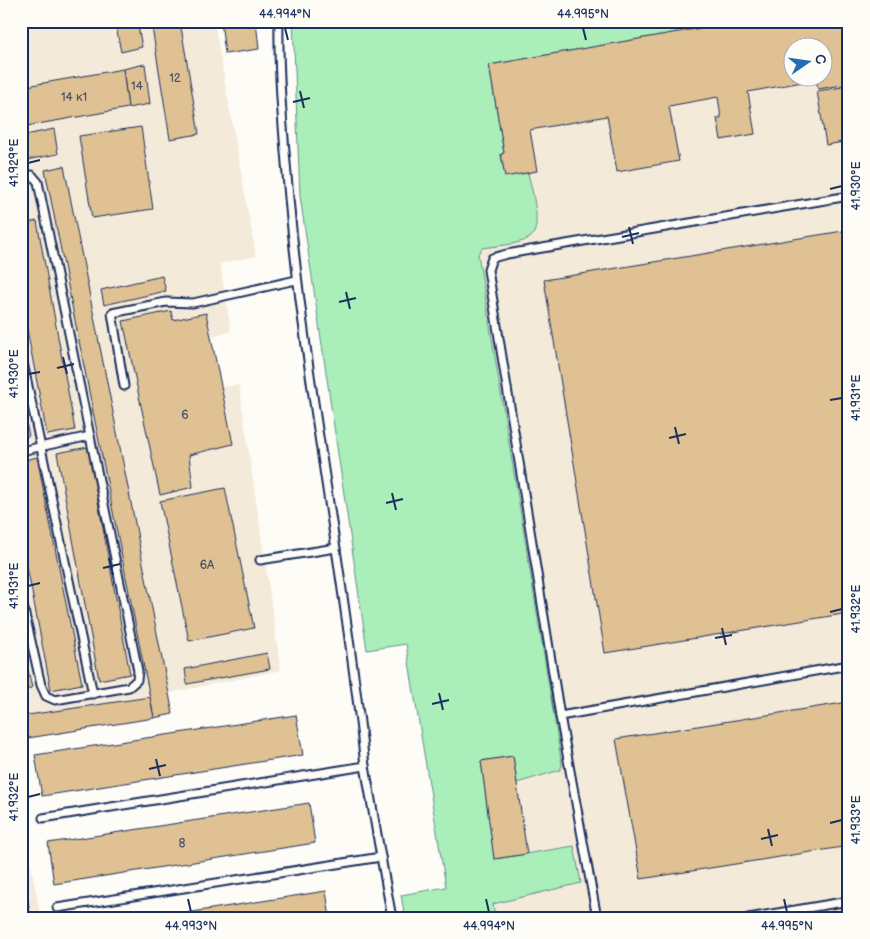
<svg xmlns="http://www.w3.org/2000/svg" width="870" height="939" font-family="'Balsamiq Sans',sans-serif">
  <style>
    .built { fill: #f4ead9; fill-rule: evenodd }
    .green { fill: #aaefba; stroke: #628f8c }
    .building { fill: #dfc193; stroke: #1b2f5e }
    .lines { fill: none; stroke-linecap: round; stroke-linejoin: round }
    .lane-casing { stroke: #1b2f5e; stroke-width: 11 }
    .lane { stroke: #fdfcf7; stroke-width: 7 }
    .ticks { fill: none; stroke: #1b2f5e; stroke-width: 2 }
    .labels { text-anchor: middle; stroke-width: 4.5; stroke-linejoin: round; paint-order: stroke }
    .number-label { font-size: 12px; fill: #4c546b }
    .neatline { fill: none; stroke: #1b2f5e; stroke-width: 2 }
    .ticks-label { font-size: 12px; text-anchor: middle; fill: #1b2f5e }
  </style>
  <rect width="100%" height="100%" fill="#fdfcf7"/>
  <filter id="ink" filterUnits="userSpaceOnUse"><feTurbulence type="fractalNoise" baseFrequency=".02" numOctaves="2"/><feDisplacementMap in="SourceGraphic" scale="10" xChannelSelector="R" yChannelSelector="G"/><feConvolveMatrix kernelMatrix="1 2 1 2 8 2 1 2 1" color-interpolation-filters="sRGB"/></filter>
  <g filter="url(#ink)">
    <!-- built -->
    <g class="built">
      <polygon points="21,21 214,21 256,256 220,264 231,331 211,336 221,387 239,385 281,670 170,693 173,714 21,739"/>
      <path d="M312,21H849V918H456ZM792,48H822V78H792Z"/>
      <polygon points="21,815 41,918 21,918"/>
    </g>
    <!-- green -->
    <path class="green" d="M293,21H675L676,33L489,65L504,153L501,154L505,176L528,173C531,188 545,231 528,239C516,245 495,246 482,248L478,254L562,765L560,770L517,783L513,756L481,761L495,859L574,846L581,883L493,904L495,918H405L401,895L446,887L406,644L367,650L300,196Z"/>
    <!-- building -->
    <g class="building">
      <polygon points="115,21 137,21 142,47 121,52"/>
      <polygon points="151,21 180,21 199,134 170,139"/>
      <polygon points="221,21 256,21 259,49 225,54"/>
      <polygon points="741,21 849,21 849,84 818,89 816,78 822,78 822,48 792,48 792,78 811,78 808,78 808,81 748,92 755,134 721,140 717,118 721,118 718,97 669,106 679,161 617,172 607,116 530,130 537,171 505,177 501,154 504,153 489,65"/>
      <polygon points="145,64 150,104 128,108 123,69"/>
      <polygon points="123,69 128,108 21,127 21,87"/>
      <polygon points="849,86 849,141 826,145 817,91"/>
      <polygon points="141,127 153,209 92,218 79,136"/>
      <polygon points="54,129 58,154 21,161 21,136"/>
      <polygon points="64,166 173,714 154,718 45,170"/>
      <polygon points="37,221 75,430 47,435 21,298 21,224"/>
      <polygon points="849,230 849,613 605,653 544,280"/>
      <polygon points="162,276 166,291 104,305 101,290"/>
      <polygon points="171,311 173,320 206,313 233,444 189,455 193,487 160,495 123,321"/>
      <polygon points="21,400 29,436 21,438"/>
      <polygon points="88,447 130,674 99,680 57,453"/>
      <polygon points="37,457 82,684 51,690 21,536 21,461"/>
      <polygon points="225,488 254,628 189,641 160,501"/>
      <polygon points="21,638 32,688 21,690"/>
      <polygon points="267,653 270,669 187,684 185,669"/>
      <polygon points="150,697 154,718 22,739 21,716"/>
      <polygon points="849,702 849,846 641,879 616,739"/>
      <polygon points="296,715 303,755 42,796 35,755"/>
      <polygon points="513,756 527,854 494,859 481,761"/>
      <polygon points="309,803 315,843 54,884 48,843"/>
      <polygon points="21,861 31,918 21,918"/>
      <polygon points="326,891 330,918 154,918"/>
    </g>
    <g class="lines">
      <defs>
        <g id="lane">
          <polyline points="21,175 32,175 38,182 138,671 137,680 129,687 55,700 46,696 41,685 21,597"/>
          <polyline points="849,196 507,254 492,258 488,270 560,716 849,665"/>
          <polyline points="21,353 93,694"/>
          <polyline points="124,386 112,313 166,302 193,303 296,280"/>
          <polyline points="21,451 90,436"/>
          <polyline points="260,560 336,548"/>
          <polyline points="560,716 597,918"/>
          <path d="M43,818L365,766C345,576 306,388 289,198C284,139 278,80 279,21"/>
          <polyline points="381,857 392,918"/>
          <polyline points="57,908 381,857 365,766"/>
          <polyline points="748,918 849,901"/>
        </g>
      </defs>
      <!-- lane casing -->
      <use href="#lane" class="lane-casing"/>
      <!-- lane -->
      <use href="#lane" class="lane"/>
    </g>
  </g>
  <!-- ticks -->
  <path class="ticks" d="M285,28L288,40M583,28L586,40M300,91L304,108M293,102L310,98M28,163L40,160M830,189L842,186M629,227L633,244M622,237L639,233M346,292L350,309M339,302L356,298M63,357L67,374M57,368L74,364M28,374L40,372M830,400L842,398M675,427L679,444M669,438L686,434M392,493L396,510M386,503L403,499M109,558L113,575M103,568L120,564M28,586L40,583M830,612L842,609M722,628L726,645M715,638L732,635M439,693L443,710M432,704L449,700M156,759L160,776M149,769L166,765M28,797L40,794M830,823L842,820M768,829L772,846M761,839L778,835M188,899L191,912M486,899L489,912M784,899L787,912"/>
  <g class="labels">
    <!-- number labels -->
    <g class="number-label">
      <text x="175" y="82">12</text>
      <text x="137" y="90">14</text>
      <text x="74" y="101">14 к1</text>
      <text x="185" y="419">6</text>
      <text x="207" y="569">6А</text>
      <text x="182" y="847">8</text>
    </g>
  </g>
  <!-- margin -->
  <rect width="870" height="939" fill="none" stroke="#fdfcf7" stroke-width="55"/>
  <!-- north arrow -->
  <g transform="translate(808 62) rotate(77)"><circle r="24" fill="#fdfcf7" stroke="#a3aaba"/>
  <path d="M0-4L9 19L0 12L-9 19Z" fill="#1f6fb2"/>
  <text y="-8" font-size="14" font-weight="bold" text-anchor="middle" fill="#1b2f5e">С</text>
  </g>
  <rect x="28" y="28" width="814" height="884" class="neatline"/>
  <g class="ticks-label">
    <text x="285" y="18">44.994°N</text>
    <text x="583" y="18">44.995°N</text>
    <text transform="translate(14 163) rotate(-90)" y="4">41.929°E</text>
    <text transform="translate(856 186) rotate(-90)" y="4">41.930°E</text>
    <text transform="translate(14 374) rotate(-90)" y="4">41.930°E</text>
    <text transform="translate(856 398) rotate(-90)" y="4">41.931°E</text>
    <text transform="translate(14 586) rotate(-90)" y="4">41.931°E</text>
    <text transform="translate(856 609) rotate(-90)" y="4">41.932°E</text>
    <text transform="translate(14 797) rotate(-90)" y="4">41.932°E</text>
    <text transform="translate(856 820) rotate(-90)" y="4">41.933°E</text>
    <text x="191" y="930">44.993°N</text>
    <text x="489" y="930">44.994°N</text>
    <text x="787" y="930">44.995°N</text>
  </g>
</svg>
